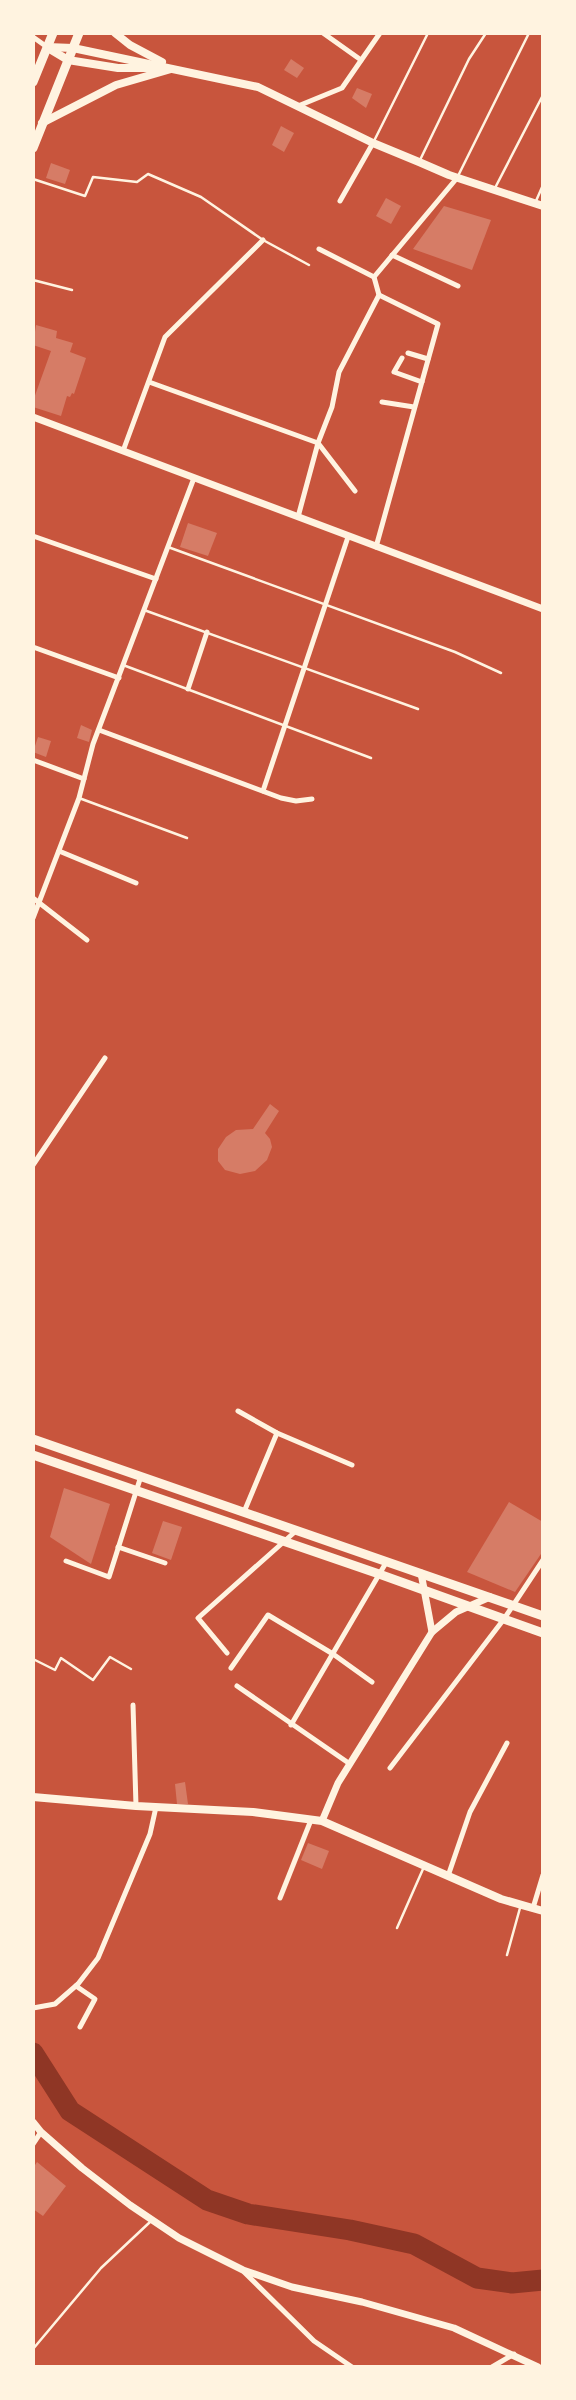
<svg xmlns="http://www.w3.org/2000/svg" width="576" height="2400" font-family="'Alegreya Sans',sans-serif">
  <style>
    .lines { fill: none; stroke-linecap: round; stroke-linejoin: round }
    .river { stroke: #8f3625; stroke-width: 21 }
    .building { fill: #d67c66 }
    .service { stroke: #fff3e0; stroke-width: 2.5 }
    .minor { stroke: #fff3e0; stroke-width: 5 }
    .tertiary { stroke: #fff3e0; stroke-width: 7 }
    .secondary { stroke: #fff3e0; stroke-width: 8 }
    .primary { stroke: #fff3e0; stroke-width: 9 }
    .trunk { stroke: #fff3e0; stroke-width: 9 }
  </style>
  <rect width="100%" height="100%" fill="#c8553d"/>
  <g class="lines">
    <!-- river -->
    <polyline class="river" points="33,2053 70,2111 207,2200 248,2214 350,2230 414,2244 477,2278 512,2283 543,2280"/>
  </g>
  <!-- building -->
  <g class="building">
    <polygon points="291,59 304,68 297,78 284,70"/>
    <polygon points="357,88 372,94 366,108 352,98"/>
    <polygon points="281,126 294,133 284,152 272,145"/>
    <polygon points="51,163 70,170 65,184 46,178"/>
    <polygon points="386,198 401,206 391,224 376,216"/>
    <polygon points="444,206 491,220 472,270 413,249"/>
    <polygon points="36,325 57,331 56,338 73,343 70,352 86,358 74,394 72,393 70,397 67,396 61,416 33,407 33,401 51,351 33,345"/>
    <polygon points="188,523 217,533 208,556 180,547"/>
    <polygon points="81,725 92,730 89,742 77,738"/>
    <polygon points="38,737 51,741 46,757 33,752"/>
    <polygon points="270,1104 279,1111 265,1133 270,1139 272,1147 267,1160 255,1171 240,1174 225,1170 218,1161 218,1149 226,1137 236,1130 253,1129"/>
    <polygon points="64,1488 110,1504 91,1564 50,1537"/>
    <polygon points="509,1502 543,1522 543,1551 515,1592 467,1572"/>
    <polygon points="163,1521 182,1527 171,1560 152,1553"/>
    <polygon points="185,1782 188,1804 177,1804 175,1784"/>
    <polygon points="308,1843 329,1851 322,1869 301,1860"/>
    <polygon points="37,2162 66,2186 43,2216 33,2209 33,2168"/>
  </g>
  <g class="lines">
    <!-- service -->
    <g class="service">
      <polyline points="373,143 428,33"/>
      <polyline points="420,160 469,59 486,33"/>
      <polyline points="459,174 529,33"/>
      <polyline points="33,179 85,196 93,177 137,182 148,174 201,197 263,240 309,265"/>
      <polyline points="495,188 543,95"/>
      <polyline points="536,201 543,185"/>
      <polyline points="33,280 72,290"/>
      <polyline points="168,547 455,652 501,673"/>
      <polyline points="144,610 418,709"/>
      <polyline points="123,665 371,758"/>
      <polyline points="79,798 187,838"/>
      <polyline points="33,1659 55,1670 61,1658 93,1680 110,1657 131,1669"/>
      <polyline points="397,1928 423,1869"/>
      <polyline points="507,1955 520,1908"/>
      <polyline points="33,2349 101,2268 150,2222"/>
    </g>
    <!-- minor -->
    <g class="minor">
      <polyline points="323,33 361,60"/>
      <polyline points="33,37 47,47"/>
      <polyline points="298,106 342,88 380,33"/>
      <polyline points="340,201 373,143"/>
      <polyline points="319,249 374,277"/>
      <polyline points="392,255 458,286"/>
      <polyline points="408,353 428,359"/>
      <polyline points="402,358 394,372 422,382"/>
      <polyline points="149,382 318,443 355,491"/>
      <polyline points="382,402 414,407"/>
      <polyline points="123,451 165,337 263,240"/>
      <polyline points="298,517 318,443 332,407 339,372 379,295 374,277 457,178"/>
      <polyline points="33,536 156,579"/>
      <polyline points="376,547 438,324 379,295"/>
      <polyline points="33,647 119,678"/>
      <polyline points="188,689 207,632"/>
      <polyline points="99,730 281,798 296,801 312,799"/>
      <polyline points="33,760 84,779"/>
      <polyline points="263,791 348,537"/>
      <polyline points="59,851 136,883"/>
      <polyline points="33,898 87,940"/>
      <polyline points="33,918 79,798 93,744 194,478"/>
      <polyline points="33,1165 105,1058"/>
      <polyline points="238,1411 277,1433 352,1465"/>
      <polyline points="244,1512 277,1433"/>
      <polyline points="118,1547 165,1563"/>
      <polyline points="66,1561 109,1577 141,1476"/>
      <polyline points="227,1653 198,1618 297,1530"/>
      <polyline points="231,1668 268,1615 333,1654 372,1682"/>
      <polyline points="237,1686 350,1764"/>
      <polyline points="133,1705 136,1806"/>
      <polyline points="291,1725 387,1561"/>
      <polyline points="390,1768 504,1619 543,1560"/>
      <polyline points="448,1876 470,1812 507,1743"/>
      <polyline points="280,1898 311,1820"/>
      <polyline points="533,1908 543,1875"/>
      <polyline points="76,1986 95,1999 80,2027"/>
      <polyline points="33,2008 55,2004 78,1984 98,1958 150,1834 156,1807"/>
      <polyline points="33,2144 41,2132"/>
      <polyline points="244,2272 314,2341 352,2367"/>
      <polyline points="492,2367 514,2354"/>
    </g>
    <!-- tertiary -->
    <g class="tertiary">
      <polyline points="33,417 543,609"/>
      <polyline points="421,1573 432,1632"/>
      <polyline points="322,1821 338,1783 432,1632 456,1612 490,1597"/>
      <polyline points="33,2122 41,2132 82,2168 130,2205 179,2238 243,2270 292,2287 362,2302 454,2328 538,2367"/>
    </g>
    <!-- secondary -->
    <g class="secondary">
      <polyline points="115,33 130,45 162,62"/>
      <polyline points="47,47 73,48 258,87 373,143 419,162 449,175 543,206"/>
      <polyline points="48,48 68,60 118,68 161,68"/>
      <polyline points="42,123 116,85 171,69"/>
      <polyline points="33,1797 136,1806 253,1812 322,1821 501,1899 543,1911"/>
    </g>
    <!-- primary -->
    <g class="primary">
      <polyline points="33,1439 543,1616"/>
      <polyline points="33,1455 379,1574 543,1633"/>
    </g>
    <!-- trunk -->
    <g class="trunk">
      <polyline points="33,82 53,33"/>
      <polyline points="33,148 79,33"/>
    </g>
  </g>
  <!-- border -->
  <rect width="576" height="2400" fill="none" stroke="#fff3e0" stroke-width="70"/>
</svg>
